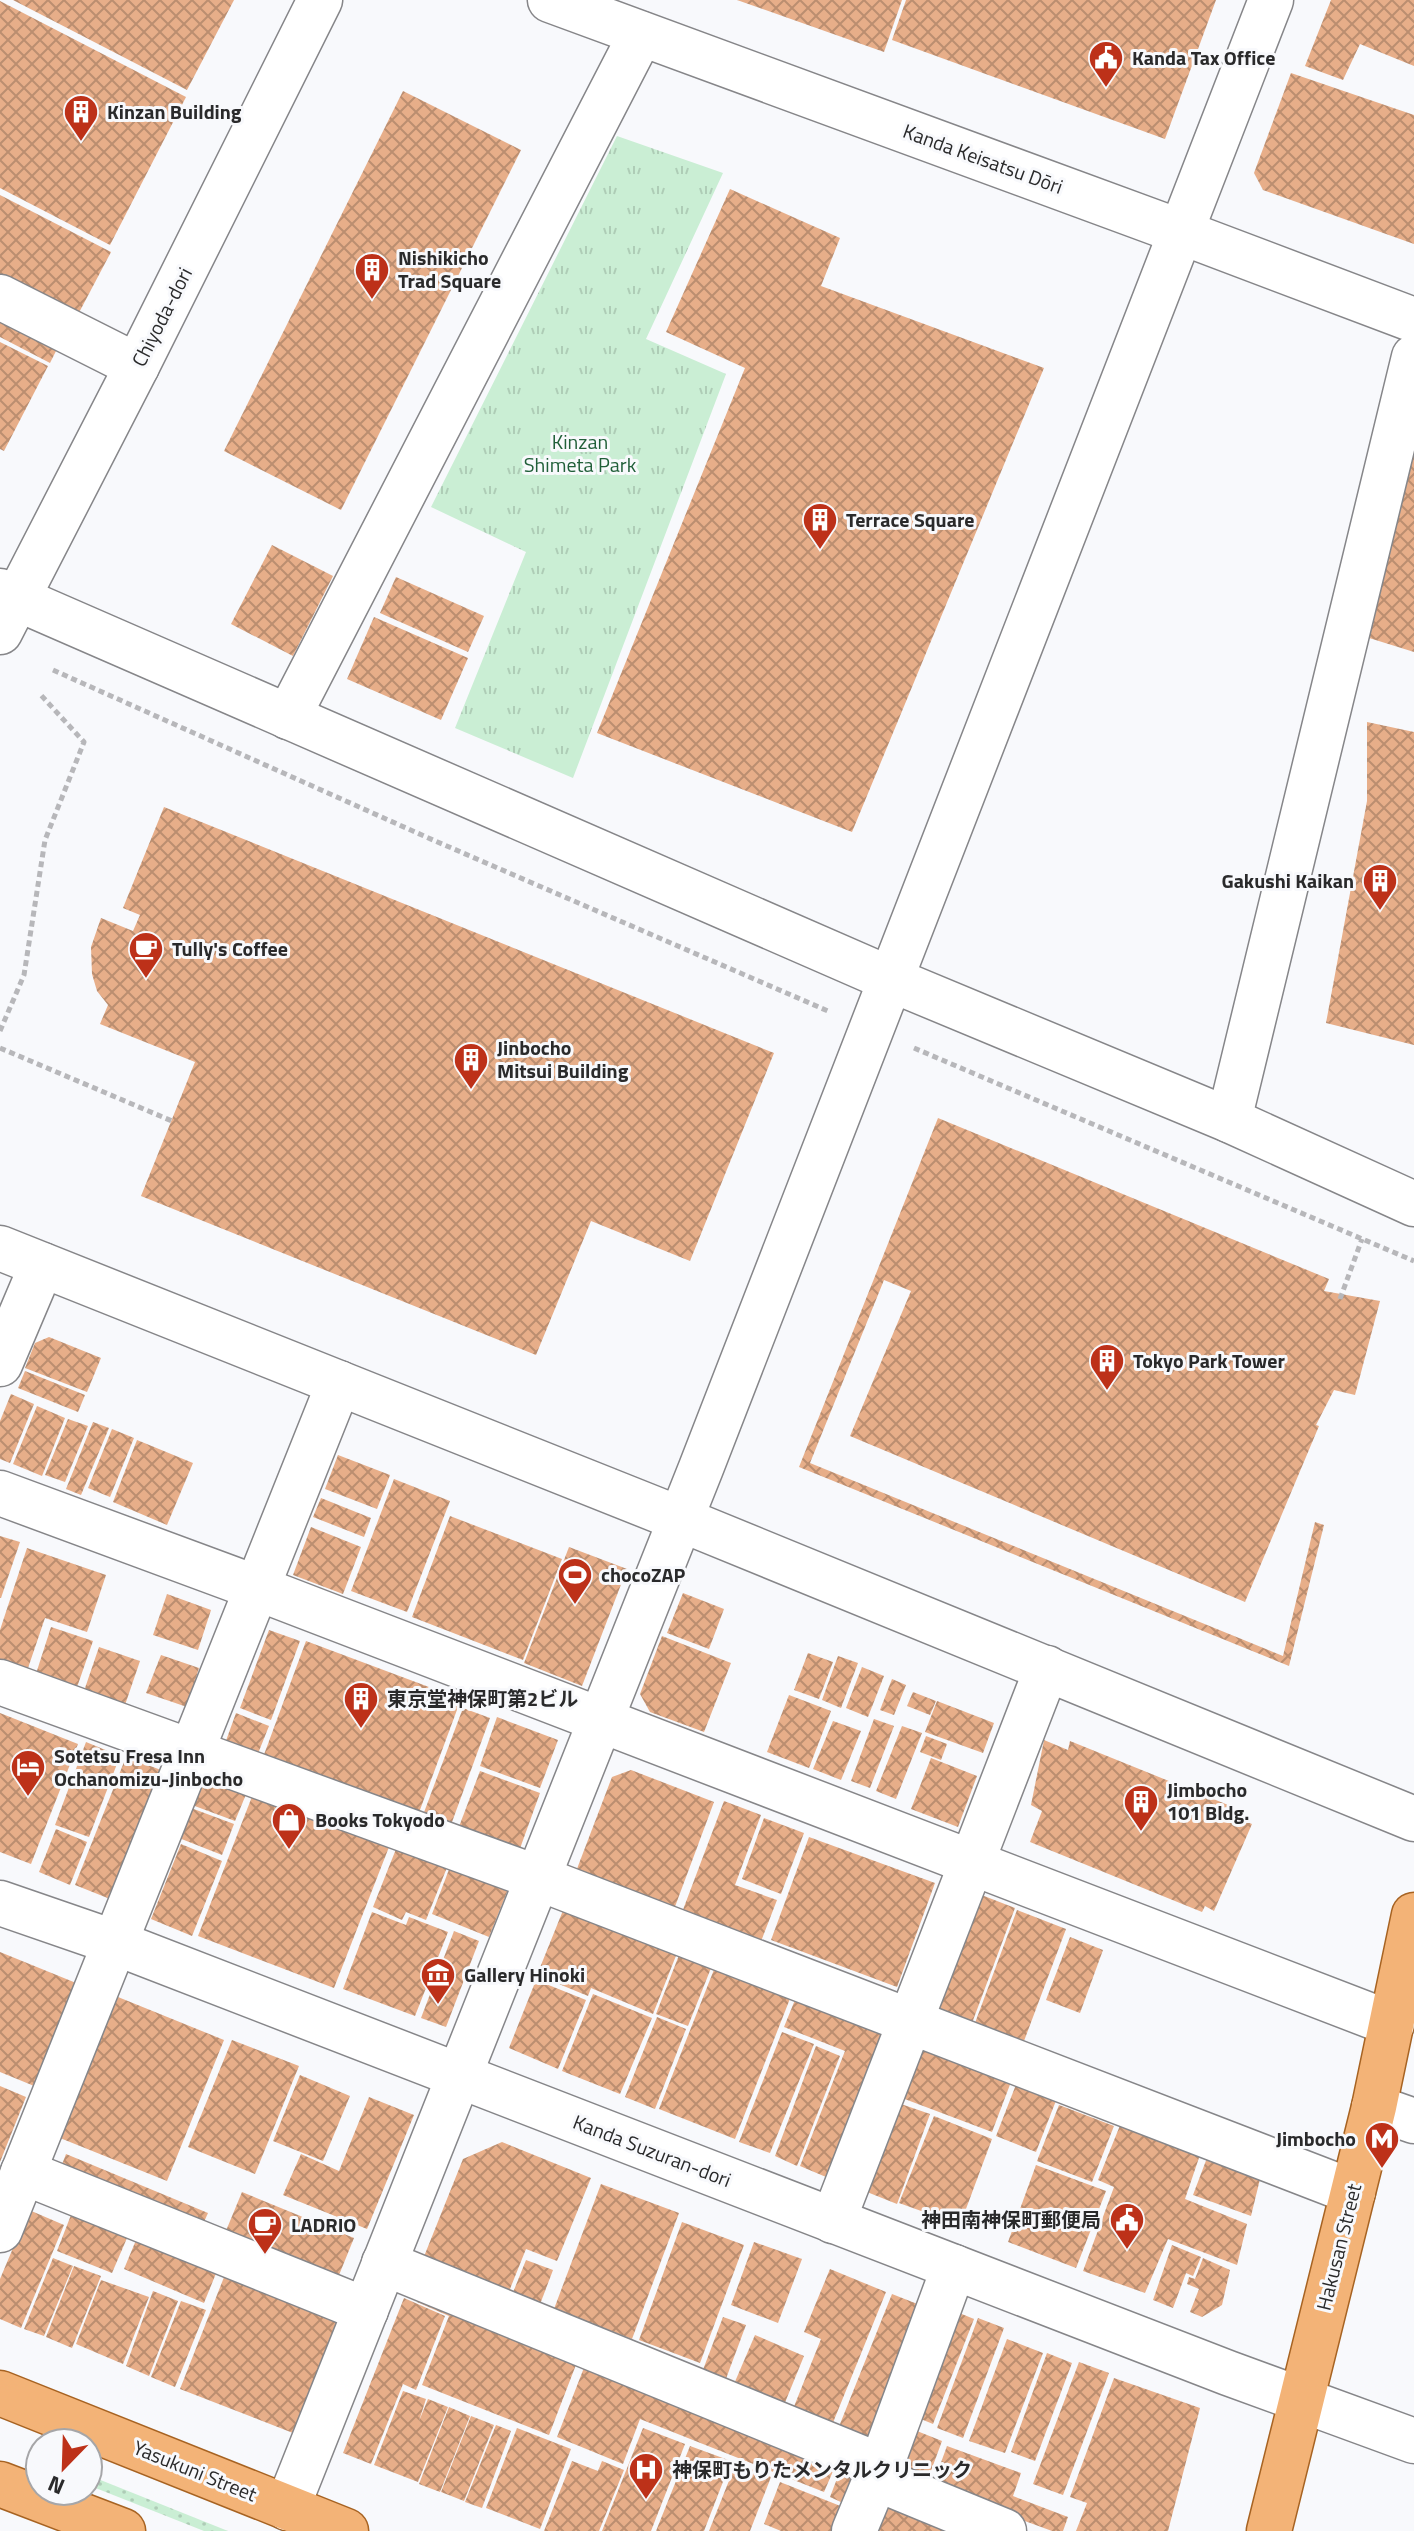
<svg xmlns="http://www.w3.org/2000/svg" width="1414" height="2531" font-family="'Titillium Web','Noto Sans JP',sans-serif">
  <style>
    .grass { fill: url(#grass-dots) }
    .park { fill: url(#park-tufts) }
    .building { fill: url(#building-cross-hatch) }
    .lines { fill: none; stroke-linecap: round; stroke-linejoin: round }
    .minor-casing { stroke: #868689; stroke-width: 47 }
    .major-casing { stroke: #a76322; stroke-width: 47 }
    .path { stroke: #b7b7ba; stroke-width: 5; stroke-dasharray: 6 4; stroke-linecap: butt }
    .minor { stroke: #fff; stroke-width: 44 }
    .major { stroke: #f3b377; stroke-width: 44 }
    .labels { text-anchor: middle; stroke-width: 6; stroke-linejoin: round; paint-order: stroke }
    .poi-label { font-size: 20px; font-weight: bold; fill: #2a2a2b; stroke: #f8f9fc; text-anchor: start }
    .street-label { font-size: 20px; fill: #2a2a2b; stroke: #f8f9fc }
    .park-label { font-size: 20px; fill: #205f39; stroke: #f8f9fc }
  </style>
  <defs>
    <pattern id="grass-dots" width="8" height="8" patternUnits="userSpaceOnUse" patternTransform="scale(2)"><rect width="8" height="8" fill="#caeed4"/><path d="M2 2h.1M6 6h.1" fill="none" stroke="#aeccb6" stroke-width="1.8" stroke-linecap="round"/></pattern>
    <pattern id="park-tufts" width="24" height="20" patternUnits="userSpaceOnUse" patternTransform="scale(2)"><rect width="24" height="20" fill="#caeed4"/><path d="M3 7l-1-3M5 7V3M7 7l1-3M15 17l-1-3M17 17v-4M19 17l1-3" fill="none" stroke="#aeccb6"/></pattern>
    <pattern id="building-cross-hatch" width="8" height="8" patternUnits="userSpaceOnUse" patternTransform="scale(2)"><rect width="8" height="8" fill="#e7ae89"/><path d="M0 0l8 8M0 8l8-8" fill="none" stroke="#bb8e70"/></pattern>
  </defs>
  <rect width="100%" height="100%" fill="#f8f9fc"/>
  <!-- grass -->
  <polygon class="grass" points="88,2475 228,2531 204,2531 88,2485"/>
  <!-- park -->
  <polygon class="park" points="617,136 723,173 646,339 726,374 573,778 455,728 526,552 431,507"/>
  <!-- building -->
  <g class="building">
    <polygon points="13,0 234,0 187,90"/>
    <polygon points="737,0 902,0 884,52"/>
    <polygon points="906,0 1216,0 1165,139 892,40"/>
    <polygon points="1331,0 1414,0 1414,66 1360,44 1343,80 1305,66"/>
    <polygon points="0,1 186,97 110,245 0,188"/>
    <polygon points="1291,73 1414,115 1414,244 1263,190 1254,173"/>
    <polygon points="403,91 521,150 341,510 224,451"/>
    <polygon points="730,189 840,238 821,286 1044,368 852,832 597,733 745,368 666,332"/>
    <polygon points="0,195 111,252 73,324 0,286"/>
    <polygon points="0,313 60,343 50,363 0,337"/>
    <polygon points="0,342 48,366 4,451 0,449"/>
    <polygon points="1413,457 1414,457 1414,652 1366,637"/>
    <polygon points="272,545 333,576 293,656 231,624"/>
    <polygon points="396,577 484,616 468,652 380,613"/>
    <polygon points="374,617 468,658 441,720 347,679"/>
    <polygon points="1367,722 1414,732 1414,1045 1326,1023 1367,801"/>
    <polygon points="164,807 774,1053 690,1261 591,1221 536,1355 141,1196 195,1062 100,1024 108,1005 97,991 92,974 91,947 101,918 133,931 140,915 123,908"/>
    <polygon points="938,1118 1329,1279 1324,1291 1380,1301 1355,1395 1334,1390 1316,1425 1319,1426 1245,1602 850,1436 911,1291 884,1280 810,1463 1283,1656 1315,1522 1324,1525 1289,1666 799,1467"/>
    <polygon points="49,1337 101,1358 87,1392 25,1368 35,1343"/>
    <polygon points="25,1371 85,1395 78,1412 18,1388"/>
    <polygon points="11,1394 34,1404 10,1463 0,1459 0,1421"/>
    <polygon points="37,1406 65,1418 42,1476 13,1464"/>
    <polygon points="68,1419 88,1426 65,1482 45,1475"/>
    <polygon points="93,1422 109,1428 81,1495 66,1489"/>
    <polygon points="112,1429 134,1438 110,1497 88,1488"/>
    <polygon points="137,1440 193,1463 167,1525 113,1502"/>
    <polygon points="338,1455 390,1475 377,1509 325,1489"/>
    <polygon points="394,1479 450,1501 407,1612 351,1591"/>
    <polygon points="321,1498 371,1518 364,1537 313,1517"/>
    <polygon points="450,1516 562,1559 523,1660 412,1617"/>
    <polygon points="311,1527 361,1547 343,1594 293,1575"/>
    <polygon points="0,1536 20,1542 1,1598 0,1598"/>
    <polygon points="569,1547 627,1569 582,1686 524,1663"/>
    <polygon points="27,1548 106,1575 87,1632 45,1618 27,1671 0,1662 0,1630"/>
    <polygon points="683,1593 724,1609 709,1649 667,1633"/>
    <polygon points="167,1594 211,1610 198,1650 153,1635"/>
    <polygon points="51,1627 93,1641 75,1693 34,1680"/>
    <polygon points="269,1630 300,1641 271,1720 240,1708"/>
    <polygon points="662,1636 731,1663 704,1732 650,1712 640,1694"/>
    <polygon points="306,1641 461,1699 417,1818 262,1760"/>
    <polygon points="99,1647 140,1661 125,1705 84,1691"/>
    <polygon points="808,1653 833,1662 819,1699 794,1690"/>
    <polygon points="161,1655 199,1668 187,1707 146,1693"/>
    <polygon points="838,1656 858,1663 841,1708 822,1700"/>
    <polygon points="862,1667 884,1676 868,1717 846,1708"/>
    <polygon points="892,1679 906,1685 894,1715 880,1710"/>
    <polygon points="913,1692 936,1701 930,1715 907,1706"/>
    <polygon points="789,1695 831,1711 809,1768 767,1752"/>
    <polygon points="937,1701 994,1723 983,1753 925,1732"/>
    <polygon points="463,1708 490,1718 448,1833 420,1823"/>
    <polygon points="0,1713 78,1744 31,1864 0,1852"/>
    <polygon points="236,1713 269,1726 255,1761 223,1749"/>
    <polygon points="497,1717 558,1740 540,1788 480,1766"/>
    <polygon points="874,1719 894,1726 870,1788 851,1781"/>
    <polygon points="833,1721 861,1731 841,1780 813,1769"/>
    <polygon points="902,1726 922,1733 896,1799 876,1791"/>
    <polygon points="926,1736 947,1744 941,1760 920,1752"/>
    <polygon points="1044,1740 1068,1750 1070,1741 1243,1811 1240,1819 1252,1824 1214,1911 1205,1906 1202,1912 1030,1842 1042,1811 1031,1805"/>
    <polygon points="86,1742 120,1756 89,1837 55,1825"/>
    <polygon points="126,1757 161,1770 110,1899 75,1885"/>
    <polygon points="931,1758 977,1776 958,1827 911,1809"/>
    <polygon points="631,1770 714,1802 673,1912 575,1874 612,1777"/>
    <polygon points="480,1771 540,1793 518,1854 457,1832"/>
    <polygon points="204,1775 247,1792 235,1821 192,1805"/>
    <polygon points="253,1794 389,1847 334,1988 198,1936"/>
    <polygon points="724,1801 761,1815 735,1885 777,1900 760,1944 681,1915"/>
    <polygon points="191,1808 234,1824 222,1855 179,1838"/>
    <polygon points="764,1818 804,1833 781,1894 742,1879"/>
    <polygon points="56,1829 87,1842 70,1885 39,1872"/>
    <polygon points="809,1837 935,1883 897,1987 771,1940"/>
    <polygon points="181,1844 222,1861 192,1936 151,1919"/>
    <polygon points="398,1844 448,1865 426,1920 406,1912 402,1920 373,1907"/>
    <polygon points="453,1859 511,1882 489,1937 432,1914"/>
    <polygon points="979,1894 1015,1908 972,2023 936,2009"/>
    <polygon points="568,1898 681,1943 653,2014 591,1988 588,1996 537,1975"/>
    <polygon points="1017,1910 1066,1929 1021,2049 972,2031"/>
    <polygon points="372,1912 406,1925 409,1917 448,1932 415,2016 343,1989"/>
    <polygon points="454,1931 479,1941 446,2027 421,2018"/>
    <polygon points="1070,1937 1103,1950 1080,2013 1046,2000"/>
    <polygon points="683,1945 715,1958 688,2026 656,2014"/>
    <polygon points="0,1952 81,1985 39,2088 0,2072"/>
    <polygon points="717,1962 793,1991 735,2139 659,2109"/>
    <polygon points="536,1980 586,2000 558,2069 509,2048"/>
    <polygon points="799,1990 886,2026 826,2177 800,2166 845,2051 784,2027"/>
    <polygon points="593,1994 652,2018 620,2094 562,2071"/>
    <polygon points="118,1997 224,2040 167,2181 60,2138"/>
    <polygon points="657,2017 686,2029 655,2109 625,2097"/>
    <polygon points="782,2032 814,2044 770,2153 739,2142"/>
    <polygon points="232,2040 299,2066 255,2174 188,2147"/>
    <polygon points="925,2040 1014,2074 992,2132 902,2098"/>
    <polygon points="816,2046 840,2056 797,2166 775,2156"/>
    <polygon points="300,2075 350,2096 323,2161 273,2141"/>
    <polygon points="1019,2077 1059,2093 1036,2152 996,2136"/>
    <polygon points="0,2086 26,2097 0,2162"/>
    <polygon points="369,2097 414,2115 367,2229 283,2195 301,2154 339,2171"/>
    <polygon points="901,2104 930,2114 897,2204 867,2192"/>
    <polygon points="1059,2105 1114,2126 1092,2182 1037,2161"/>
    <polygon points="934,2116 992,2139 960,2225 899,2203"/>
    <polygon points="1123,2118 1202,2149 1185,2199 1247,2224 1237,2265 1168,2239 1145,2293 1083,2271 1114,2187 1098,2180"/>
    <polygon points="502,2142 591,2178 557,2261 526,2249 506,2299 421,2264 463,2159"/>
    <polygon points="1210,2150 1262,2171 1251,2216 1193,2195"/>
    <polygon points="66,2154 208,2213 199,2233 58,2175"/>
    <polygon points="1036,2165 1106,2191 1076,2268 1008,2242"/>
    <polygon points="601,2184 679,2213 632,2339 554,2309"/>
    <polygon points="242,2192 354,2238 335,2285 223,2238"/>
    <polygon points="29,2210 64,2225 21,2328 0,2319 0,2279"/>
    <polygon points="71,2215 127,2238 112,2273 57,2251"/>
    <polygon points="682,2222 744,2245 700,2363 639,2340"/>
    <polygon points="139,2233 219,2266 204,2303 124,2269"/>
    <polygon points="754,2242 802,2259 778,2323 731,2305"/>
    <polygon points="1172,2245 1201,2257 1193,2276 1186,2273 1173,2308 1153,2300"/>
    <polygon points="53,2258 73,2266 44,2336 24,2329"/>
    <polygon points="1203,2258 1230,2270 1222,2305 1202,2317 1190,2312 1199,2289 1187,2284 1189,2277 1195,2279"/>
    <polygon points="526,2260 553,2270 539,2307 512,2295"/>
    <polygon points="74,2266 101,2276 72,2348 46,2337"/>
    <polygon points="228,2267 341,2312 293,2433 180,2389"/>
    <polygon points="830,2269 886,2292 832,2425 793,2409 821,2339 804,2332"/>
    <polygon points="101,2280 149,2297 123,2364 76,2344"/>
    <polygon points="153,2291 178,2301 149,2376 126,2366"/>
    <polygon points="423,2293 579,2357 549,2435 422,2385 449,2316 417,2302"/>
    <polygon points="892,2294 925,2307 874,2433 862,2439 838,2429"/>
    <polygon points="404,2298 445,2316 416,2390 403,2384 371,2464 343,2453"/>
    <polygon points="181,2301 206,2310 175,2387 151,2377"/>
    <polygon points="952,2310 974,2319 933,2424 911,2415"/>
    <polygon points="723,2317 746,2325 724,2384 701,2375"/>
    <polygon points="978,2318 1004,2328 963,2438 937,2428"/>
    <polygon points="755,2335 804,2356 784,2405 734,2384"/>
    <polygon points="1007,2339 1043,2353 1005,2453 969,2441"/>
    <polygon points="1047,2353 1072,2363 1035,2461 1011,2452"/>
    <polygon points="587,2360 837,2462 824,2492 640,2419 623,2464 557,2437"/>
    <polygon points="1079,2362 1109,2373 1063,2495 1033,2484"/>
    <polygon points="1114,2378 1200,2408 1168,2531 1076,2531 1087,2503 1070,2497"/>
    <polygon points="403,2391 426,2399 419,2421 428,2399 448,2407 418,2482 374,2465"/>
    <polygon points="449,2407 470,2416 440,2492 419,2484"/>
    <polygon points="471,2416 494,2425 464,2501 441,2492"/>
    <polygon points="496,2425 511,2431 482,2508 465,2502"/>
    <polygon points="517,2428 571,2449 540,2529 486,2508"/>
    <polygon points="643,2428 685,2444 651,2531 602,2531"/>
    <polygon points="912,2429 942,2441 928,2479 897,2468"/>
    <polygon points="690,2446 731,2461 704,2531 656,2531"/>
    <polygon points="947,2446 1021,2473 1013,2496 1068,2517 1063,2531 1052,2531 932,2487"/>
    <polygon points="572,2461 598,2471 602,2461 624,2470 599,2531 544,2531"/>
    <polygon points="736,2463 771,2477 750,2531 709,2531"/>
    <polygon points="843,2463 870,2473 856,2509 830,2497"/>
    <polygon points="780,2482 853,2511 845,2531 781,2531 764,2524"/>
    <polygon points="885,2504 952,2531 874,2531"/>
  </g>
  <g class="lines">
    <defs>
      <g id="minor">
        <polyline points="550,0 1181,232 1414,320"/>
        <polyline points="0,297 137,366"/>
        <polyline points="0,591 890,979 1229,1120 1414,1204"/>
        <polyline points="0,632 137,366 320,0"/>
        <polyline points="288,717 641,34"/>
        <polyline points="1229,1120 1414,357"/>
        <polyline points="0,1248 680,1519 1414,1819"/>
        <polyline points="0,1364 42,1265"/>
        <polyline points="0,1493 257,1588 1392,2024"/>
        <polyline points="0,1682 538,1878 1353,2192"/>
        <polyline points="0,1903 116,1943 1228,2373 1414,2441"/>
        <polyline points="1374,2107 1414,2121"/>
        <polyline points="23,2172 366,2310"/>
        <polyline points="833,2221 1047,1668"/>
        <polyline points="0,2230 339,1383"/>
        <polyline points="384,2263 881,2466 887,2483 1004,2531"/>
        <polyline points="287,2508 701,1468 1271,0"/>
        <polyline points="854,2531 881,2466 954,2267"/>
      </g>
      <g id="major">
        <polyline points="0,2393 346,2531"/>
        <polyline points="0,2484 123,2531"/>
        <polyline points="1269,2531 1374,2107 1414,1915"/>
      </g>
    </defs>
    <!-- minor casing -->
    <use href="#minor" class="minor-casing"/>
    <!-- major casing -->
    <use href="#major" class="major-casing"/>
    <!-- path -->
    <g class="path">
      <polyline points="53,670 433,840 828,1011"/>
      <polyline points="0,1031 24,975 45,840 84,742 40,694"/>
      <polyline points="0,1048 172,1121"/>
      <polyline points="914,1048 1414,1261"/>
      <polyline points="1340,1299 1362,1239"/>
    </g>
    <!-- minor -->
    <use href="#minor" class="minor"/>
    <!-- major -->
    <use href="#major" class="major"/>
  </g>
  <!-- icons -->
  <defs>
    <symbol id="civic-pin" viewBox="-11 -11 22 30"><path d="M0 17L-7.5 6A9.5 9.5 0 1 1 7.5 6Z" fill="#bd3119" stroke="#f8f9fc"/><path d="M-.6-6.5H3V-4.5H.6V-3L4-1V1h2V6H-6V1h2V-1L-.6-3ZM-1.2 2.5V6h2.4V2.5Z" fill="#fff"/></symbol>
    <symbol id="building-pin" viewBox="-11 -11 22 30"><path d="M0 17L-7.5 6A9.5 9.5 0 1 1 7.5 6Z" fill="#bd3119" stroke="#f8f9fc"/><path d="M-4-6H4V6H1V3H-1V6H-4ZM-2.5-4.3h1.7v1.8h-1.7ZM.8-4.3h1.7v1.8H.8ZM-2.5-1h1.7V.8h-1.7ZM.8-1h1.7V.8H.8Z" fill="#fff"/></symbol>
    <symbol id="cafe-pin" viewBox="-11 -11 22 30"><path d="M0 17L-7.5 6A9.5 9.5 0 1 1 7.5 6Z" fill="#bd3119" stroke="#f8f9fc"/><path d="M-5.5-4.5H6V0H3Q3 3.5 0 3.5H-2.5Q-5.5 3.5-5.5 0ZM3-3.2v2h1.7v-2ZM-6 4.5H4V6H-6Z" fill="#fff"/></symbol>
    <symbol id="stadium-pin" viewBox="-11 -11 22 30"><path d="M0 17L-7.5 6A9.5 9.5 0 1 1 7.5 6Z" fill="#bd3119" stroke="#f8f9fc"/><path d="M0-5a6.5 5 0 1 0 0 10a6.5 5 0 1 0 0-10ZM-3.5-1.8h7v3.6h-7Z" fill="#fff"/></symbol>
    <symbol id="hotel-pin" viewBox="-11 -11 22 30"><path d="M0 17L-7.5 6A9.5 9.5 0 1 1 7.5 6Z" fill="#bd3119" stroke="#f8f9fc"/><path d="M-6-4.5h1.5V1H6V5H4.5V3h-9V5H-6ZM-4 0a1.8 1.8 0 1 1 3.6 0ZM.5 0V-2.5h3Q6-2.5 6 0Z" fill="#fff"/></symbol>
    <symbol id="shop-pin" viewBox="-11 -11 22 30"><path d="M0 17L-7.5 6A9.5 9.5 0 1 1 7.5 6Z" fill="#bd3119" stroke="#f8f9fc"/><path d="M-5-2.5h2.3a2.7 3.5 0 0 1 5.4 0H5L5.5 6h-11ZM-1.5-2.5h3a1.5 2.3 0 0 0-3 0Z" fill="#fff"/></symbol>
    <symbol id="museum-pin" viewBox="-11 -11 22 30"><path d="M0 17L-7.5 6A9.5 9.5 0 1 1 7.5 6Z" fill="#bd3119" stroke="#f8f9fc"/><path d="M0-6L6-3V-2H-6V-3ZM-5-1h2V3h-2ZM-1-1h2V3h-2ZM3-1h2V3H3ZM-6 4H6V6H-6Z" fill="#fff"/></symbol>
    <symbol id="metro-pin" viewBox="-11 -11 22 30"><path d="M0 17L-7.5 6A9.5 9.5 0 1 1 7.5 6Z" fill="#bd3119" stroke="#f8f9fc"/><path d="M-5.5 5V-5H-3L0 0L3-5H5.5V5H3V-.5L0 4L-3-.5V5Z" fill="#fff"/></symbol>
    <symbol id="hospital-pin" viewBox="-11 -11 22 30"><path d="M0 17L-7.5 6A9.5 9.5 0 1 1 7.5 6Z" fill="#bd3119" stroke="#f8f9fc"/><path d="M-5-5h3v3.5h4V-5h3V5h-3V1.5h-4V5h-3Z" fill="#fff"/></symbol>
  </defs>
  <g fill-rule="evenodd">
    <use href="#civic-pin" x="1086" y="38" width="40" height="54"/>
    <use href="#building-pin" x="61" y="92" width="40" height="54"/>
    <use href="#building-pin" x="352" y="250" width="40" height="54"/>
    <use href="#building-pin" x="800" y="500" width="40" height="54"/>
    <use href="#building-pin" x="1360" y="861" width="40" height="54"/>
    <use href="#cafe-pin" x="126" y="929" width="40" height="54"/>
    <use href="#building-pin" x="451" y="1040" width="40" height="54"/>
    <use href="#building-pin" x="1087" y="1341" width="40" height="54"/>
    <use href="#stadium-pin" x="555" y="1555" width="40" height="54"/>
    <use href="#building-pin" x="341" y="1679" width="40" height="54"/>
    <use href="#hotel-pin" x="8" y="1747" width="40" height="54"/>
    <use href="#building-pin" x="1121" y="1782" width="40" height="54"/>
    <use href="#shop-pin" x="269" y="1800" width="40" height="54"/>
    <use href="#museum-pin" x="418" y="1955" width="40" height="54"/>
    <use href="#metro-pin" x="1362" y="2119" width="40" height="54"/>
    <use href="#civic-pin" x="1107" y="2200" width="40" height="54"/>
    <use href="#cafe-pin" x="245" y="2205" width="40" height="54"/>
    <use href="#hospital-pin" x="626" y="2450" width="40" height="54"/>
  </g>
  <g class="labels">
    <!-- poi labels -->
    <g class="poi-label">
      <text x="1132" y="65">Kanda Tax Office</text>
      <text x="107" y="119">Kinzan Building</text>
      <text x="398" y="265">Nishikicho<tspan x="398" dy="23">Trad Square</tspan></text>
      <text x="846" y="527">Terrace Square</text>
      <text x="1354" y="888" text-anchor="end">Gakushi Kaikan</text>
      <text x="172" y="956">Tully's Coffee</text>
      <text x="497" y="1055">Jinbocho<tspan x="497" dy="23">Mitsui Building</tspan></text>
      <text x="1133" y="1368">Tokyo Park Tower</text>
      <text x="601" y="1582">chocoZAP</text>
      <text x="387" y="1706">東京堂神保町第2ビル</text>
      <text x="54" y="1763">Sotetsu Fresa Inn<tspan x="54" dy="23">Ochanomizu-Jinbocho</tspan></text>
      <text x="1167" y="1797">Jimbocho<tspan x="1167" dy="23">101 Bldg.</tspan></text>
      <text x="315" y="1827">Books Tokyodo</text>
      <text x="464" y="1982">Gallery Hinoki</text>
      <text x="1356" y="2146" text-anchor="end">Jimbocho</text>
      <text x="1101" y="2227" text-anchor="end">神田南神保町郵便局</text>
      <text x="291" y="2232">LADRIO</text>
      <text x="672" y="2477">神保町もりたメンタルクリニック</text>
    </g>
    <!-- street labels -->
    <g class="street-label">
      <text transform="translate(983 159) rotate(20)" y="7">Kanda Keisatsu Dōri</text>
      <text transform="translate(162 317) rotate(-63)" y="7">Chiyoda-dori</text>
      <text transform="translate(652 2151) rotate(21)" y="7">Kanda Suzuran-dori</text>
      <text transform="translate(1339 2247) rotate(-76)" y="7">Hakusan Street</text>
      <text transform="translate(195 2471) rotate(22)" y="7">Yasukuni Street</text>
    </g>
    <!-- park labels -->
    <g class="park-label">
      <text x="580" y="449">Kinzan<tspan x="580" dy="23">Shimeta Park</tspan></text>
    </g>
  </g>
  <!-- north arrow -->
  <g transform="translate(64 2467) rotate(203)"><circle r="38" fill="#f8f9fc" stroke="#a6a6a8" stroke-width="2"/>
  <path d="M0-6L14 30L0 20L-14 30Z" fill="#bd3119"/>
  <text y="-12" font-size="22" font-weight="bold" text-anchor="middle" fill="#2a2a2b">N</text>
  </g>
</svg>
